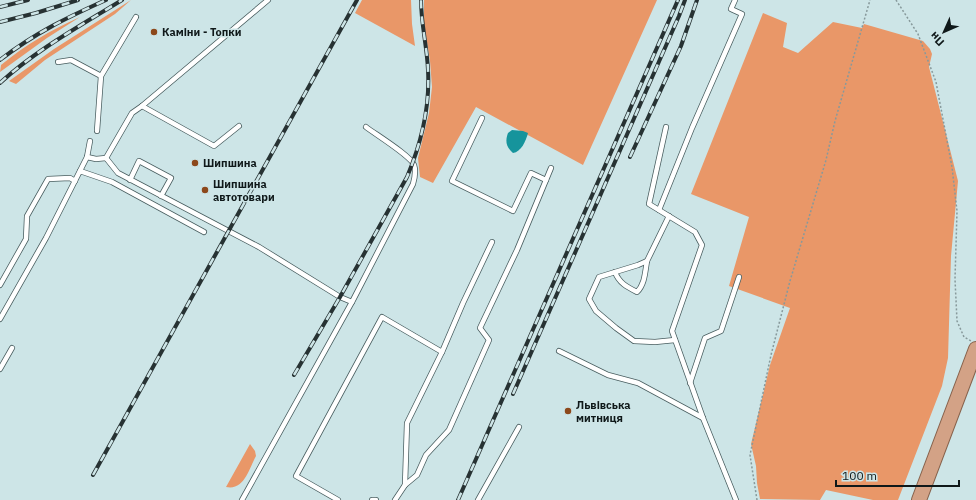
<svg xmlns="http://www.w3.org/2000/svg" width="976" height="500" font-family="'IBM Plex Sans',sans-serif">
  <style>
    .green { fill: #e99768 }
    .water { fill: #16949c }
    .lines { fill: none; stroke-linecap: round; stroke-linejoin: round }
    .service-casing { stroke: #485d5f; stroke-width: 6 }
    .trunk-casing { stroke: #87624c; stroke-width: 16 }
    .path { stroke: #87999b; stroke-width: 1.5; stroke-dasharray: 2 2; stroke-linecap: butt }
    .service { stroke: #fff; stroke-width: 4.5 }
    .trunk { stroke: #d3a286; stroke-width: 14 }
    .rail-casing { stroke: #273233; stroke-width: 4 }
    .rail { stroke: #cde5e7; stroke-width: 2.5; stroke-dasharray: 8; stroke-linecap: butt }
    .poi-dot { fill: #8c481b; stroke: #cde5e7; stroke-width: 1.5 }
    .labels { text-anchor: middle; stroke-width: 3; stroke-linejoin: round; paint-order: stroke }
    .poi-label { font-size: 11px; font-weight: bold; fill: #0f1819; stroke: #cde5e7; text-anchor: start }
  </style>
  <rect width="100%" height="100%" fill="#cde5e7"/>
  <!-- green -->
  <g class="green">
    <polygon points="131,0 115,14 45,60 16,84 9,81 54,49"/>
    <polygon points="362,0 411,0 412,24 415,46 355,13"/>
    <polygon points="424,0 657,0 583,165 476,107 433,183 420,177 418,158 429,113 432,87 430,61 424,23"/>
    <polygon points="763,13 787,23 783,47 798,53 833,22 862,28 864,24 923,41 930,49 932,54 929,67 958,181 951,256 948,358 942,386 898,500 873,500 826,490 820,500 760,499 757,483 756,466 751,444 770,365 790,308 729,286 749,217 691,194"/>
    <path d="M80,17L47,38L0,72L1,65C27,44 49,31 80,17Z"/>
    <path d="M250,444L255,451L256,456C249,469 244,491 226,487Z"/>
  </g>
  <!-- water -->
  <path class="water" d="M512,130L523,131L528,133C526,141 521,152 513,153C506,147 505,141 508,133Z"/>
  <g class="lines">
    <defs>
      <g id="service">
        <polyline points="58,62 71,60 101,76"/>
        <polyline points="142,106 214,146 239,126"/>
        <polyline points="482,118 452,181 513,211 531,173 546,180"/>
        <polyline points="666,127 649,204 695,232 702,245 672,331 703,418 736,500"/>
        <polyline points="97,131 101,76 136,17"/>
        <polyline points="87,157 96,159 106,158"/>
        <polyline points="106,158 118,173 259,247 340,297 352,302"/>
        <polyline points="106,158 132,113 142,106 268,0"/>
        <polyline points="80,171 112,182 204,232"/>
        <polyline points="130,180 139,161 171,178 161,196"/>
        <polyline points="659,210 692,128 742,14 731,9 735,0"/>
        <polyline points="669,216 647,261 638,265 599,277 589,299 596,311 616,328 634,341 655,342 675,340"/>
        <path d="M615,272C619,283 627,287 637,292C645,284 645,272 647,261"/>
        <polyline points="0,285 26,239 27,216 48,179 70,178 75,181"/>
        <polyline points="0,319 46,238 87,157 90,141"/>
        <polyline points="559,351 608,375 638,383 703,418"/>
        <polyline points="442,352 463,303 492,242"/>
        <polyline points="0,369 12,348"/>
        <polyline points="690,383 705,338 721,331 739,277"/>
        <polyline points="405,485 417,475 426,455 449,430 489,340 480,328 517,250 551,168"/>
        <path d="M242,500L352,302L413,184C415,177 416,171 414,165C411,156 375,134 366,127"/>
        <polyline points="338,500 296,476 382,317 442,352 407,423 405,485 395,500"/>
        <polyline points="372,500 376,500"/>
        <polyline points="478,500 519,427"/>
      </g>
      <polyline id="trunk" points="919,500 976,349"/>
    </defs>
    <!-- service casing -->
    <use href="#service" class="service-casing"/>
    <!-- trunk casing -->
    <use href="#trunk" class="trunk-casing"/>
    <!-- path -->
    <g class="path">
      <polyline points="896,0 918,34 936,82 952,167 957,211 955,279 957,321 964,337 971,341"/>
      <polyline points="757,500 750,455 771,355 790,281 826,160 835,121 870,0"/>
    </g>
    <!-- service -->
    <use href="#service" class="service"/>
    <!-- trunk -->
    <use href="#trunk" class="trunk"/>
    <defs>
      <g id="rail">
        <polyline points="0,7 28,0"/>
        <polyline points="0,22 36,13 78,0"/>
        <path d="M0,60C35,33 66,18 106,0"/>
        <path d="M0,83C36,50 80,26 122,0"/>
        <polyline points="630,157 681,46 697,0"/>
        <path d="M294,375L340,297L407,177C421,144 430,106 428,70C427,46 421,24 421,0"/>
        <polyline points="513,394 679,16 685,0"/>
        <polyline points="93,475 357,0"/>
        <polyline points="458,500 678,0"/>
      </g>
    </defs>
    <!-- rail casing -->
    <use href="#rail" class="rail-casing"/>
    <!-- rail -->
    <use href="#rail" class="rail"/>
  </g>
  <!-- markers -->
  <g class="poi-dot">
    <circle cx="154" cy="32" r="4"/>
    <circle cx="195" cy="163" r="4"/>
    <circle cx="205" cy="190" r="4"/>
    <circle cx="568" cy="411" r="4"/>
  </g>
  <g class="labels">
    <!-- poi labels -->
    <g class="poi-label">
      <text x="162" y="36">Каміни - Топки</text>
      <text x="203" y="167">Шипшина</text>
      <text x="213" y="188">Шипшина<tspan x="213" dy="13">автотовари</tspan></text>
      <text x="576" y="409">Львівська<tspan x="576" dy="13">митниця</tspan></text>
    </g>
  </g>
  <!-- north arrow -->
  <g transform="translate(944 32) rotate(225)" stroke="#cde5e7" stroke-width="3" paint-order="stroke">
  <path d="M0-3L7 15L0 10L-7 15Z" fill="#0f1819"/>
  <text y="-6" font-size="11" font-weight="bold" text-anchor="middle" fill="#0f1819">Пн</text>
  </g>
  <!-- scale -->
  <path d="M836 480v6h123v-6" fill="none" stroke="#0f1819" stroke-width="2"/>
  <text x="842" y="480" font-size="12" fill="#0f1819" stroke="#cde5e7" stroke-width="3" paint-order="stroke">100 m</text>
</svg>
